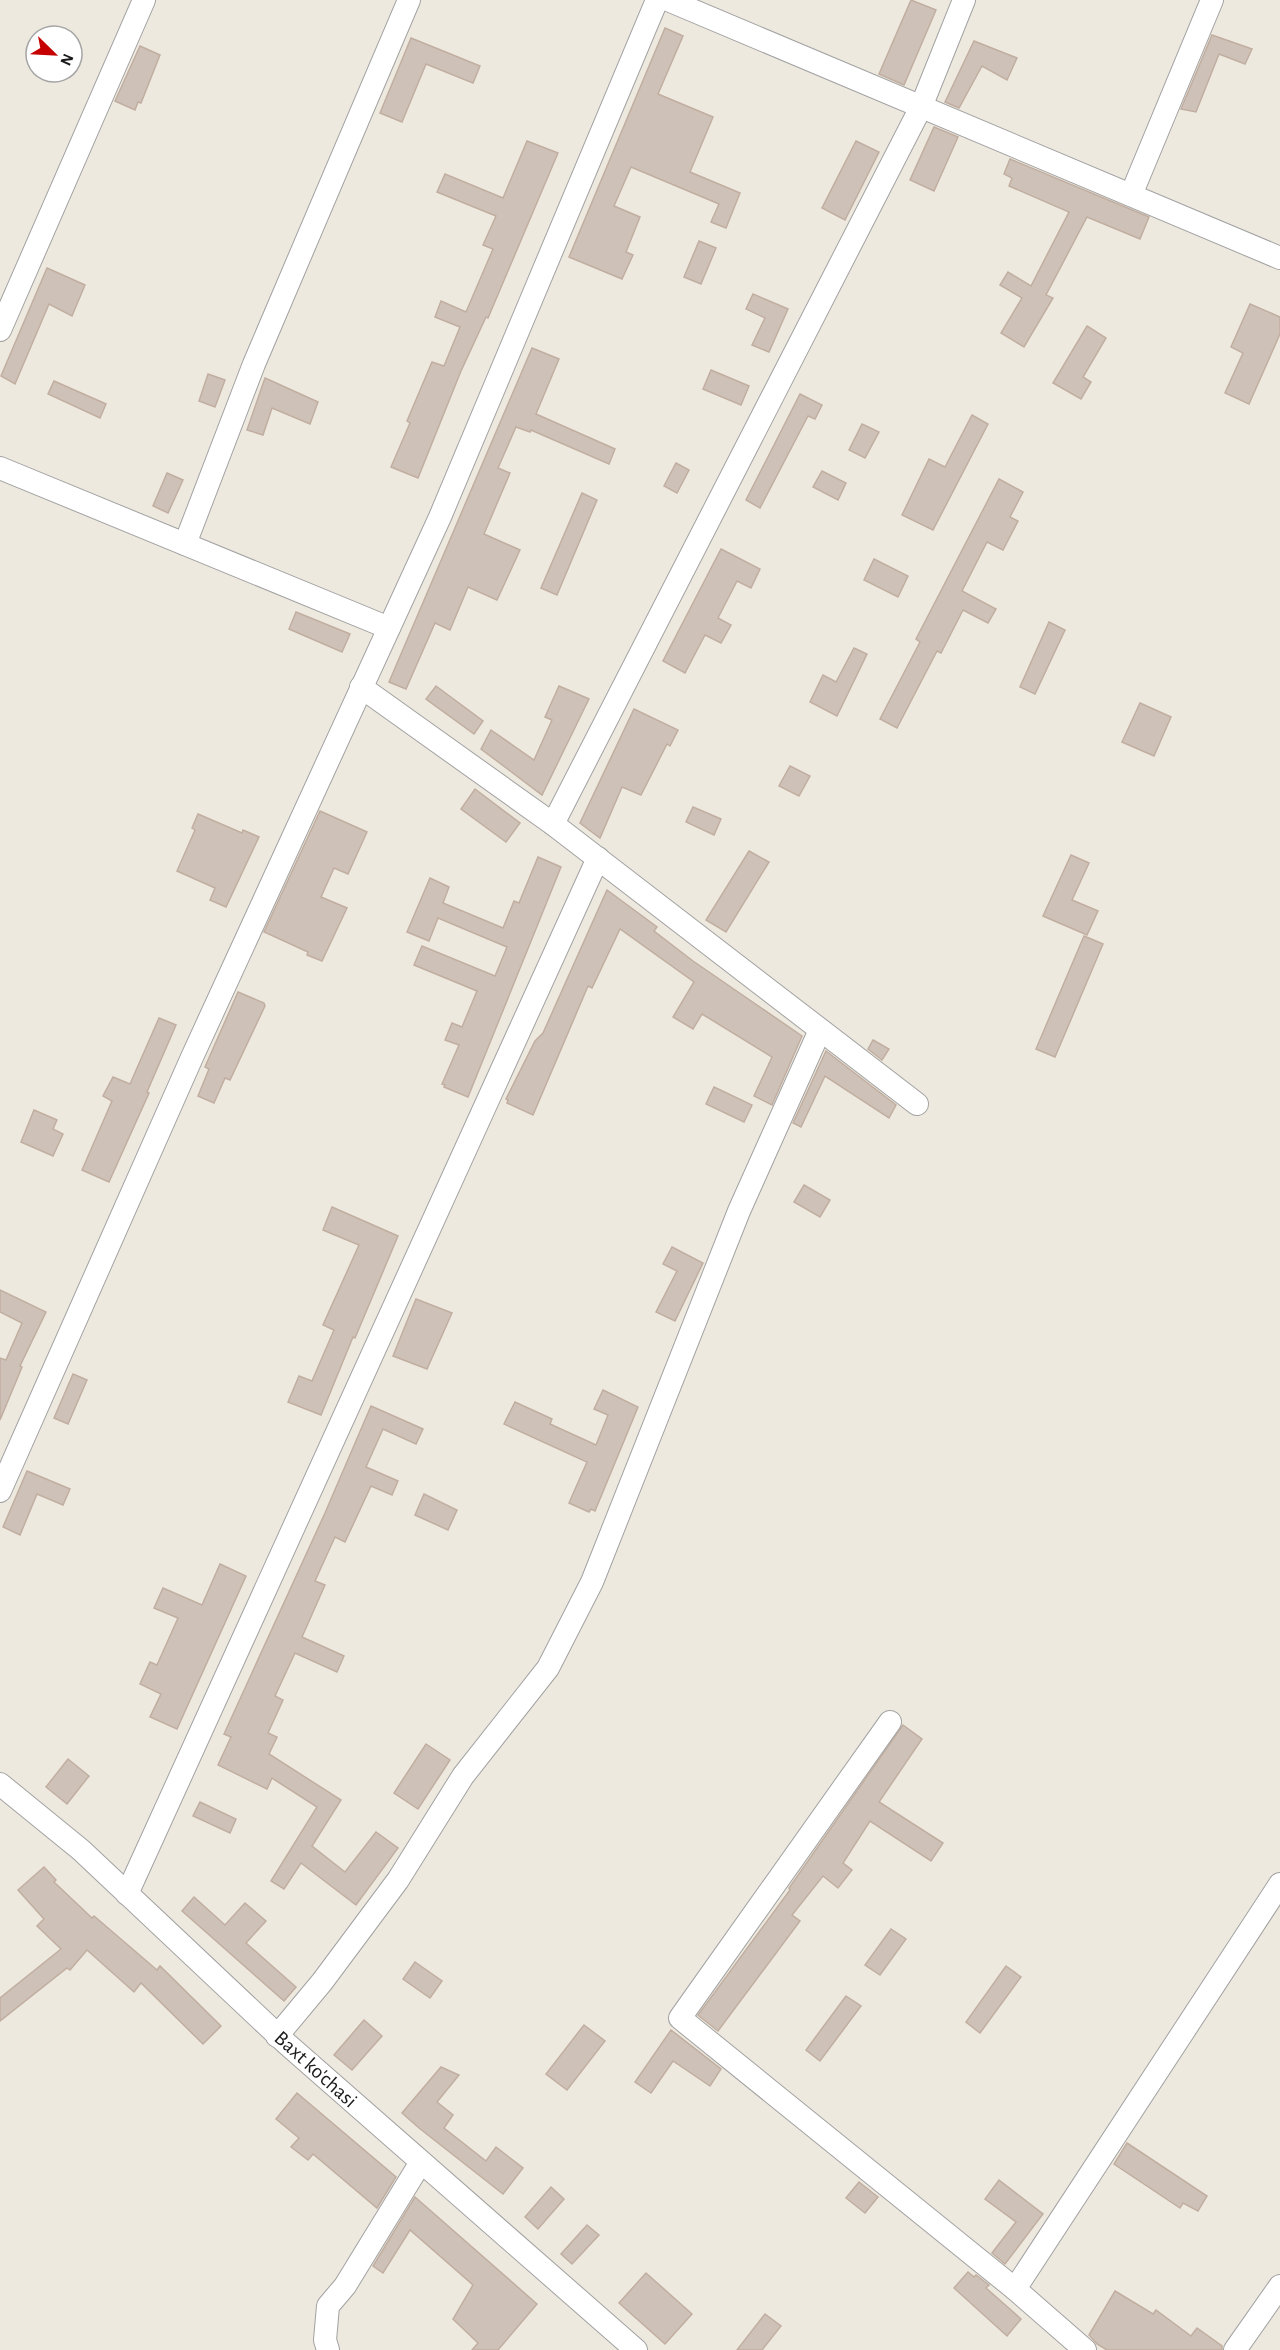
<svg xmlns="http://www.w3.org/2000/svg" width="1280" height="2350" font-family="'Alegreya Sans',sans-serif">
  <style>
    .building { fill: #cec2b8; stroke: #c1aea0; stroke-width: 1.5 }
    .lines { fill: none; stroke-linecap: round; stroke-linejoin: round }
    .street-casing { stroke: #a2a2a2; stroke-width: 24 }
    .street { stroke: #fff; stroke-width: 22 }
    .labels { text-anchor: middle; stroke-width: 6; stroke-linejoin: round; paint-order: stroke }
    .street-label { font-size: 21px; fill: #1b1b1b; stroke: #fff }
  </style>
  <rect width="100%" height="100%" fill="#eee9df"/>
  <!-- building -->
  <g class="building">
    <polygon points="911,0 936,10 904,85 879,74"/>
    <polygon points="665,28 683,36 658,94 713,117 690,172 740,193 726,228 711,222 719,204 631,167 614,206 640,217 626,252 633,255 622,279 569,257"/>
    <polygon points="1212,35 1252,49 1245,64 1219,54 1196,112 1181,109"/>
    <polygon points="411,38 480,66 473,83 426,64 402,122 380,113"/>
    <polygon points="974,41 1017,58 1007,80 982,66 959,108 945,102"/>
    <polygon points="140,46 160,55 141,103 138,102 135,110 115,101"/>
    <polygon points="934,127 958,137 934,191 910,180"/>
    <polygon points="527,141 558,153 488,318 486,317 461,371 418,478 391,467 410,423 407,421 432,362 444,366 460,327 435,317 441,301 466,312 493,249 483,245 496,216 437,192 445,174 503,198"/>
    <polygon points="856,141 879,152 845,220 822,208"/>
    <polygon points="1010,159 1149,217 1140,239 1087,217 1046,295 1053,298 1024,347 1001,333 1022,298 1000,285 1008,272 1031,286 1069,212 1009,186 1012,178 1004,174"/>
    <polygon points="699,241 716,248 701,284 684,277"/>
    <polygon points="47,268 85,285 72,316 49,304 15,384 1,376"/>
    <polygon points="753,294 788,309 769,352 752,345 765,318 746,309"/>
    <polygon points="1250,304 1280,317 1280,334 1249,404 1225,393 1243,353 1231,347"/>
    <polygon points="1087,326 1106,338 1083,377 1091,382 1081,399 1053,383"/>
    <polygon points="532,348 559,359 536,414 615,449 609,464 531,430 530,432 516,427 498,468 510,473 484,534 520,550 497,600 468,587 450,630 435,623 406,689 389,682"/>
    <polygon points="711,370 749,386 741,405 703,389"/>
    <polygon points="208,374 225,380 215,407 199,401"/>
    <polygon points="265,378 318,402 310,424 272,408 263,435 247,430"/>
    <polygon points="54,381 106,404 100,418 48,394"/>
    <polygon points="800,394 822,405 815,419 808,416 760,508 746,500"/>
    <polygon points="972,415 988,424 933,530 902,515 929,459 945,467"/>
    <polygon points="862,424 879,432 865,458 849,450"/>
    <polygon points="676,463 689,470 677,493 664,486"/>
    <polygon points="822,471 846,483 838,500 813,487"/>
    <polygon points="167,473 183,480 168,513 153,506"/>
    <polygon points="999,479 1023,492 1010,517 1018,521 1003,550 987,542 962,591 996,609 988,623 963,610 941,653 937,651 897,728 880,719 920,642 916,639"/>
    <polygon points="582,493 597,500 557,595 541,588"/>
    <polygon points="721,549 760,569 751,588 737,581 718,618 731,625 721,643 705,635 685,673 663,661"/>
    <polygon points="874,559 908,576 898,597 864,580"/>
    <polygon points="296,612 350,634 342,652 289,629"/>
    <polygon points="1049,622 1065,630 1035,694 1020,687"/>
    <polygon points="854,648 867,654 837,716 810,702 823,675 836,682"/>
    <polygon points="436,686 483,721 474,734 426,699"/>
    <polygon points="559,686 589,699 542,795 481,749 491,730 534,760 552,720 545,717"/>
    <polygon points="1140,703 1171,717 1154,756 1122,742"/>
    <polygon points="634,709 678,730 670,746 667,744 641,795 622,787 600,838 580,823"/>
    <polygon points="790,766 810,776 799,796 779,786"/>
    <polygon points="475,789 520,823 506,842 461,809"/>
    <polygon points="693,807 721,819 714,835 686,822"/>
    <polygon points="320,811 367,832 348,874 334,868 321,897 347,908 322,961 307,955 308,952 264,932"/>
    <polygon points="198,814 242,833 243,830 259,837 226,907 210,900 215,888 177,871 195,830 192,828"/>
    <polygon points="749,851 769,862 726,932 706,920"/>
    <polygon points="1071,855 1089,863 1072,900 1098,911 1087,935 1043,916"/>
    <polygon points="538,857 561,867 468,1097 444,1087 445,1085 442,1084 459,1045 445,1040 452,1023 462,1027 477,991 414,965 422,946 495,976 507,947 438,918 429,941 407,932 430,878 449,887 443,903 503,928 514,901 519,903"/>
    <polygon points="607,890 657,927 654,931 693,961 802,1036 772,1105 754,1096 772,1057 702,1014 693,1029 673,1017 694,982 620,929 592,988 588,986 533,1115 507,1103 508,1100 506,1099 535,1041 543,1033"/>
    <polygon points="1084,936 1103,944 1055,1057 1036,1049"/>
    <polygon points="238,992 264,1003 265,1006 230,1080 225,1078 214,1103 198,1096 209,1069 205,1067"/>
    <polygon points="159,1018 176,1025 147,1092 149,1093 109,1182 82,1170 112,1101 103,1096 113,1077 130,1084"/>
    <polygon points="873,1040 889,1049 882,1060 868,1049"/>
    <polygon points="826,1051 896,1105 889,1118 825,1076 801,1127 793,1123"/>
    <polygon points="714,1087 752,1105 744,1122 706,1104"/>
    <polygon points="34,1110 57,1120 53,1129 63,1134 53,1156 21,1142"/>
    <polygon points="804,1185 830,1200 820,1217 794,1202"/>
    <polygon points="332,1207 398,1236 355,1338 353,1337 321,1415 288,1402 299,1376 312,1381 334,1330 323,1325 359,1245 323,1230"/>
    <polygon points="672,1247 703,1263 675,1321 656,1312 677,1271 663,1264"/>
    <polygon points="0,1290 46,1312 20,1366 22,1367 0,1420 0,1358 6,1360 22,1323 0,1312"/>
    <polygon points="416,1299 452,1313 427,1369 393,1356"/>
    <polygon points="73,1374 87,1380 68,1424 54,1418"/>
    <polygon points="603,1390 638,1407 595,1511 591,1509 589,1512 569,1503 587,1462 504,1424 515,1402 552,1419 550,1424 596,1445 608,1415 594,1409"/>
    <polygon points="371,1406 423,1429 416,1444 383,1429 366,1467 398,1481 392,1495 371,1486 345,1542 335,1537 315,1581 325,1585 302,1637 344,1656 337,1672 295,1653 275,1696 283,1700 268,1733 277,1737 269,1754 341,1800 312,1846 345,1872 376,1832 398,1848 356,1905 301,1863 284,1889 271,1881 317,1807 272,1778 267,1789 218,1765 231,1737 224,1734 325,1513"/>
    <polygon points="27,1471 70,1489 63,1505 37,1494 20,1535 3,1527"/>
    <polygon points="424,1494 457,1510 448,1530 415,1515"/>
    <polygon points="220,1564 246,1576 177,1729 150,1717 161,1694 140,1684 150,1662 157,1665 178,1618 154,1608 163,1588 202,1605"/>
    <polygon points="903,1725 922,1739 879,1802 943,1843 931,1861 870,1821 843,1863 852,1870 838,1888 823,1876 792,1915 800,1921 718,2031 698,2015 790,1890 789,1888"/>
    <polygon points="426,1744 450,1760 418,1809 394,1793"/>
    <polygon points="68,1759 89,1776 67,1804 46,1787"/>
    <polygon points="200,1802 236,1819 230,1833 193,1816"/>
    <polygon points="44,1867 56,1880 54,1882 92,1918 94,1916 157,1970 160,1966 221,2026 203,2044 141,1983 134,1992 87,1950 70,1970 67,1968 0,2021 0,1998 61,1949 37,1926 44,1919 18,1890"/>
    <polygon points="194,1897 225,1925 245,1903 266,1921 246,1943 296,1987 284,2001 182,1911"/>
    <polygon points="891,1929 906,1939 880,1975 865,1965"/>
    <polygon points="415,1962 442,1981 430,1998 403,1979"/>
    <polygon points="1006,1966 1021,1977 980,2033 966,2022"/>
    <polygon points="846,1996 861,2006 820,2061 806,2050"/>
    <polygon points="364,2020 382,2036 352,2070 334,2055"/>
    <polygon points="584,2025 605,2041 567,2090 546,2074"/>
    <polygon points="671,2030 721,2069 710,2086 673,2061 651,2093 635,2082"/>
    <polygon points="441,2067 459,2075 437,2102 453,2115 444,2128 486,2161 496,2147 523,2168 503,2194 419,2128 402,2113"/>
    <polygon points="297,2093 396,2177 377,2208 313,2154 308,2160 291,2147 299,2138 276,2119"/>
    <polygon points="1127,2143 1207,2196 1198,2211 1183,2203 1180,2208 1114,2164"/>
    <polygon points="999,2180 1043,2214 1005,2264 992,2253 1016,2222 985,2199"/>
    <polygon points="859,2182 878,2197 865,2213 846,2198"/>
    <polygon points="551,2187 564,2199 538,2229 525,2217"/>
    <polygon points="415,2197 537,2304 498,2350 472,2350 478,2343 453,2319 473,2285 410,2230 383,2273 373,2266"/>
    <polygon points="587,2225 599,2235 572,2264 561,2254"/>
    <polygon points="968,2272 974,2277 976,2275 989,2285 986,2288 1021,2319 1007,2336 954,2288"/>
    <polygon points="646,2273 692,2314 665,2344 619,2303"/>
    <polygon points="1115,2291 1153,2314 1156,2310 1191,2336 1197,2328 1222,2346 1222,2350 1107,2350 1097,2344 1089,2335"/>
    <polygon points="765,2314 781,2326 762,2350 737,2350"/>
  </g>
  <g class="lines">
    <defs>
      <g id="street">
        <polyline points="668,0 1280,258"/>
        <polyline points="1131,195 1212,0"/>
        <polyline points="0,330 144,0"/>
        <polyline points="0,468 389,628"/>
        <polyline points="185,544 254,364 409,0"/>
        <polyline points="361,687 553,824 917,1104"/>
        <polyline points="553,824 921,107 964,0"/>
        <polyline points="0,1491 193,1055 440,517 657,0"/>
        <polyline points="890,1722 680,2018 1015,2289"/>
        <polyline points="0,1784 81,1850 287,2044 636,2350"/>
        <polyline points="127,1894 598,858"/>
        <polyline points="277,2036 322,1982 398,1880 463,1776 548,1668 592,1582 739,1211 820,1030"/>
        <polyline points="328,2350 325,2340 328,2306 345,2286 421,2162"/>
        <polyline points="1085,2350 1015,2289 1280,1884"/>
        <polyline points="1235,2350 1280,2286"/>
      </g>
    </defs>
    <!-- street casing -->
    <use href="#street" class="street-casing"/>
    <!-- street -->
    <use href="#street" class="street"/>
  </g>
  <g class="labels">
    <!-- street labels -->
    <g class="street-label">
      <text transform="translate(316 2069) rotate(42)" y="7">Baxt ko'chasi</text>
    </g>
  </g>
  <!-- north arrow -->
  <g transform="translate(54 54) rotate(114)"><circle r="28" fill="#ffffff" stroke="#a4a4a4" stroke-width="1.5"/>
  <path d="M0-4.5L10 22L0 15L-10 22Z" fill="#c60001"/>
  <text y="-9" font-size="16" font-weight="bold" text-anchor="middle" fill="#1b1b1b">N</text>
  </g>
</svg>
